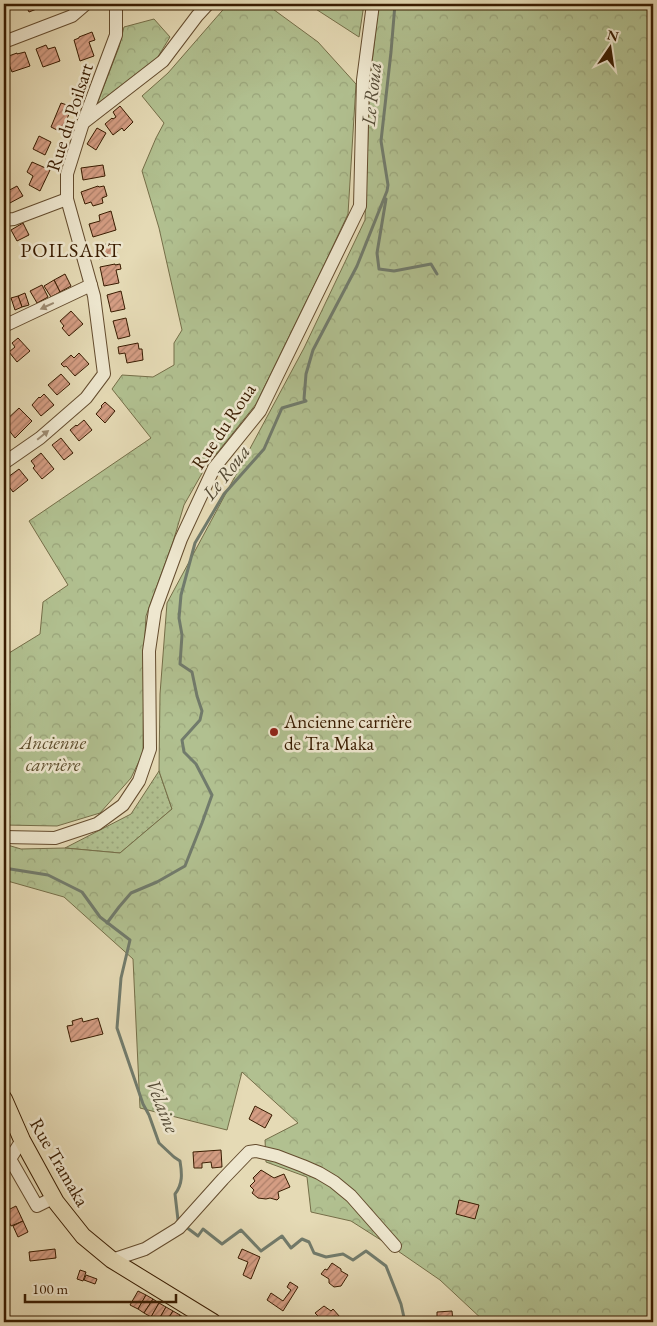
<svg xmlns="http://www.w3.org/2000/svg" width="657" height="1326" font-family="'EB Garamond',serif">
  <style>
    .grass { fill: url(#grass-dots); stroke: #756e48 }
    .forest { fill: url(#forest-crowns); stroke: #756e48 }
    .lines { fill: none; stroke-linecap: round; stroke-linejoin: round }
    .stream { stroke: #717b6c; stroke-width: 3 }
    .building { fill: url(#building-hatch); stroke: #391c01 }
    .minor-casing { stroke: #644c2e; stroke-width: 14 }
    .major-casing { stroke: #391c01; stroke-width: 18 }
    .minor { stroke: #eee7cf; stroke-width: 12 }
    .major { stroke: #e5dab5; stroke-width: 16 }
    .oneway { fill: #9d8c72 }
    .poi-dot { fill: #8f2418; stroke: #eee7cf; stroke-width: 2 }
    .labels { text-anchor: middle; stroke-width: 5; stroke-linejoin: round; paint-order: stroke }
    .street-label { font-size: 19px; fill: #391c01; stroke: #eee7cf }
    .poi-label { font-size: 19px; fill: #391c01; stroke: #eee7cf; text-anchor: start }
    .park-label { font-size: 19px; font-style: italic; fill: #5d4d2c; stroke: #eee7cf }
    .water-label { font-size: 20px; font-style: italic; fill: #554b36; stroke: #eee7cf }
    .neighbourhood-label { font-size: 20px; letter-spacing: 1px; fill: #391c01; stroke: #eee7cf }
  </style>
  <defs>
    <pattern id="grass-dots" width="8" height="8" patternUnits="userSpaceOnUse" patternTransform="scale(1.25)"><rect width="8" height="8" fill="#b1c090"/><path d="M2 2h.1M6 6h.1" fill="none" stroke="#99a47a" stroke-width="1.8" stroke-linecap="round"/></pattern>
    <pattern id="forest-crowns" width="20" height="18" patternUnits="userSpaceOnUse" patternTransform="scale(1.25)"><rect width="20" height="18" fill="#b1c090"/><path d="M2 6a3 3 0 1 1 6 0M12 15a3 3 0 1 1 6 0" fill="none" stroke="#99a47a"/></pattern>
    <pattern id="building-hatch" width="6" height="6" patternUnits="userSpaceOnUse" patternTransform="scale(1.25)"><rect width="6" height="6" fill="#d49d83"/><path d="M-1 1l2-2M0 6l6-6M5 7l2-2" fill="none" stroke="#ad7f69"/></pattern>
  </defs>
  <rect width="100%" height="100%" fill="#e5dab5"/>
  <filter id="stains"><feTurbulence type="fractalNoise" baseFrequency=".004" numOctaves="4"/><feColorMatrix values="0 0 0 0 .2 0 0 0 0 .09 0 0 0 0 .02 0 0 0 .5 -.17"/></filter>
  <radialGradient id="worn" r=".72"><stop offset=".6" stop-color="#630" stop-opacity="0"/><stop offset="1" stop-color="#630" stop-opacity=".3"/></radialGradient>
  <!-- grass -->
  <polygon class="grass" points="159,771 172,809 120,853 65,848 131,814"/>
  <!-- forest -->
  <g class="forest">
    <polygon points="228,4 266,4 318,42 356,84 348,214 324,265 256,404 205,468 184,505 173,542 146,616 144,652 143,753 131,778 100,813 57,826 4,825 4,653 9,653 40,634 43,602 68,585 29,521 151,438 112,389 122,375 153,377 174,365 174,343 182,330 159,228 142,171 156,138 164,123 142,96 168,73"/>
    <polygon points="308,4 364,4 359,37"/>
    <polygon points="379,4 653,4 653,1322 485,1322 440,1280 395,1249 351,1221 311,1212 307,1177 266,1162 265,1140 298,1123 242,1072 227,1130 140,1108 133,959 64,897 4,880 4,844 21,849 65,848 120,853 172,809 159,771 160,694 167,603 304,348 365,220 370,79"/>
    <polygon points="154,19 170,37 156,60 97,104 119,47 124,27"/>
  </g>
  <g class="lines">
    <!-- stream -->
    <g class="stream">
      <polyline points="386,199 377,253 379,269 394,271 431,264 437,274"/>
      <path d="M4,868L48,875L82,892L100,917L130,940L121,978L117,1028L143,1104L149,1115L159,1143L174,1157L180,1161C182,1173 183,1184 175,1194L178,1220L179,1221"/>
      <polyline points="107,923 119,907 131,893 157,882 185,866 202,823 212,795 196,764 184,752 182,740 200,720 202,711 197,696 192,672 180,664 182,635 179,618 181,595 195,543 224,494 264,449 282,408 306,401 304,399 306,374 313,350 357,266 387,191 388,185 381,141 391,52 395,4"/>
      <polyline points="186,1227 198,1236 203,1229 222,1244 241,1230 261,1251 282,1236 291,1248 302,1239 309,1242 314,1253 326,1257 343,1254 353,1260 366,1251 386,1266 401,1304 405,1322"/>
    </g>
  </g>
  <!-- building -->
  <g class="building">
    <polygon points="25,4 43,4 44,6 29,12"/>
    <polygon points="92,32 95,40 89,42 94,56 80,61 74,40 79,38 79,37"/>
    <polygon points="46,45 48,49 55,47 60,61 43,67 36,49"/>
    <polygon points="25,52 30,66 12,72 6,57 17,53 17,54"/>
    <polygon points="61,103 70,106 68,111 70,112 61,132 51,127"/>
    <polygon points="120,106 133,122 124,131 122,128 113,135 105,124 112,118 113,119 116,117 113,112"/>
    <polygon points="97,128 106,133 96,150 87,144"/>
    <polygon points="39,136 51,142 45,155 33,149"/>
    <polygon points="32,162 50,170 40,191 29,185 33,176 27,172"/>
    <polygon points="103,165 105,176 83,180 81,168"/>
    <polygon points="17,186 23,196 8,204 4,198 4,193"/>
    <polygon points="98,186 99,187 104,186 107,196 102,198 103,203 93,206 91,202 85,204 81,192"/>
    <polygon points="111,211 116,230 93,237 89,224 100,221 99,215"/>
    <polygon points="23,223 29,235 17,241 11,230"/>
    <polygon points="114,242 117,253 99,259 96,247"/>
    <polygon points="115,264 115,265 120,264 121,269 116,270 119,283 104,286 100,267"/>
    <polygon points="65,274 71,286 60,292 54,280"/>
    <polygon points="54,280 60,292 51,297 44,286"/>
    <polygon points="42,285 48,297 37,303 30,291"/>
    <polygon points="121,291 125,309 111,312 107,295"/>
    <polygon points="25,293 29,305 22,307 18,296"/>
    <polygon points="18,296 22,307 15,310 11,298"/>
    <polygon points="71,311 83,324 69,336 62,328 64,326 60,321"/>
    <polygon points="126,318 130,336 118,339 113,321"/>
    <polygon points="18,338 30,351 17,362 9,352 15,347 12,343"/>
    <polygon points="138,343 139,349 142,349 143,360 127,363 125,353 119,354 118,347"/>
    <polygon points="79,353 89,364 75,376 66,366 64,367 61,364 71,355 74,358"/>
    <polygon points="61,374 70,384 57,395 48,385"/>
    <polygon points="44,394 54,405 41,416 32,405 39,397 40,398"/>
    <polygon points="105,402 115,411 105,423 96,414 102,407 101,406"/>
    <polygon points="19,408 32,421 15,438 4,424 4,422"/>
    <polygon points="84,420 92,430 79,441 70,430 76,425 77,426"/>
    <polygon points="61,438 73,453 64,460 52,445"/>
    <polygon points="41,453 54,469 42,479 33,468 35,466 31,461"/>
    <polygon points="19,469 28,480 13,492 4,480"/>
    <polygon points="82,1018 83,1022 98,1018 103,1034 71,1042 67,1026 73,1025 72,1021"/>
    <polygon points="255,1106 272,1115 265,1128 249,1119"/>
    <polygon points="221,1150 222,1167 212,1168 211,1162 202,1163 202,1168 194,1168 193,1152"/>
    <polygon points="261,1170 274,1178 284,1174 290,1187 278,1192 279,1198 277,1200 270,1198 266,1199 258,1198 252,1193 254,1190 250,1186 255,1181 253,1178"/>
    <polygon points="459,1200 479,1205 475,1219 456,1214"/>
    <polygon points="16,1206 23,1221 11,1226 4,1212"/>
    <polygon points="23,1221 28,1232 18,1237 13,1226"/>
    <polygon points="55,1249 56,1258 30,1261 29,1252"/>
    <polygon points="242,1249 260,1257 251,1279 243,1275 248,1262 238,1258"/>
    <polygon points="332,1263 341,1269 341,1271 348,1275 341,1286 334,1287 329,1283 329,1279 321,1274 325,1269 327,1270"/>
    <polygon points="80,1270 86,1272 83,1281 77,1279"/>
    <polygon points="86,1275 97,1279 95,1284 84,1280"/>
    <polygon points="290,1282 298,1287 283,1311 267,1300 271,1293 283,1301 291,1290 287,1287"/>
    <polygon points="138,1291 146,1295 138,1309 130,1305"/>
    <polygon points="146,1295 153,1299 144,1313 138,1309"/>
    <polygon points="153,1299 159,1303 151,1317 144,1313"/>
    <polygon points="159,1303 166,1307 158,1321 151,1317"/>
    <polygon points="324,1306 331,1311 333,1309 340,1317 335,1322 317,1322 315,1320 318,1316 315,1313"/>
    <polygon points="166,1307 173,1311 166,1322 161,1322 158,1321"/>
    <polygon points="173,1311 180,1315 176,1322 166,1322"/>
    <polygon points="452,1311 453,1322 440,1322 440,1320 437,1320 437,1312"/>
    <polygon points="180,1315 186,1319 185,1322 176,1322"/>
  </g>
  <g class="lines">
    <defs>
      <g id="minor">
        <polyline points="4,42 72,16 86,4"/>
        <polyline points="83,123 163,61 197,16 208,4"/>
        <polyline points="4,220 14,219 67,199"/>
        <polyline points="4,326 91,285"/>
        <polyline points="4,463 40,438 86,398 104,374 94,296 67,199 67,174 83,123 116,35 116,4"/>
        <polyline points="4,837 55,838 97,824 123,805 139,781 150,749 149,651 155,610 181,539 214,468 260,411 360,206 363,80 373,4"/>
        <polyline points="22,1140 10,1159 37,1206 53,1198"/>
        <polyline points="112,1260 145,1249 179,1228 223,1179 249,1152 256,1151 277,1156 303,1166 319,1173 334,1182 351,1196 395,1246"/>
      </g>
      <polyline id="major" points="4,1099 22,1140 56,1202 83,1236 112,1260 213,1322"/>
    </defs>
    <!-- minor casing -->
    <use href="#minor" class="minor-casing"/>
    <!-- major casing -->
    <use href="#major" class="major-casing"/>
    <!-- minor -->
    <use href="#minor" class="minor"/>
    <!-- major -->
    <use href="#major" class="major"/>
  </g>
  <!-- one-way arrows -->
  <defs><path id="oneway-solid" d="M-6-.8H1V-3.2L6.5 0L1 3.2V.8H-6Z" transform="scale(1.25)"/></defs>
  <g class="oneway">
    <use href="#oneway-solid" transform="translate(47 306) rotate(155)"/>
    <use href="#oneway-solid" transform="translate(43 435) rotate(-39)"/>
  </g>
  <!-- markers -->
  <circle class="poi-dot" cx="274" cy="732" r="5"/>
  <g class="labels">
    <!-- street labels -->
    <g class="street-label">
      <text transform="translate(69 117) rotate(-72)" y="7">Rue du Poilsart</text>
      <text transform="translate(223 426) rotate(-56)" y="7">Rue du Roua</text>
      <text transform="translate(60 1162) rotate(60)" y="7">Rue Tramaka</text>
    </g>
    <!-- poi labels -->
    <g class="poi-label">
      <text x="284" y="728">Ancienne carrière<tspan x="284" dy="22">de Tra Maka</tspan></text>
    </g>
    <!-- park labels -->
    <g class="park-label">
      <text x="53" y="749">Ancienne<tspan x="53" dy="22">carrière</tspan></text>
    </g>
    <!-- water labels -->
    <g class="water-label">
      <text transform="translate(371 94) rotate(-84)" y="7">Le Roua</text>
      <text transform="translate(226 472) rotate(-52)" y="7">Le Roua</text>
      <text transform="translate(163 1106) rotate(68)" y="7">Velaine</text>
    </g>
    <!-- neighbourhood labels -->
    <g class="neighbourhood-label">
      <text x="71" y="257">POILSART</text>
    </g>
  </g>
  <!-- margin -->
  <rect width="657" height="1326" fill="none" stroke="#e5dab5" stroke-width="20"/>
  <rect x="5" y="5" width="647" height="1316" fill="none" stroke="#391c01" stroke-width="2.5"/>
  <rect x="10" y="10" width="637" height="1306" fill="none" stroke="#391c01"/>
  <!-- north arrow -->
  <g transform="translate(610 48) rotate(13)" stroke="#eee7cf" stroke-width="4" paint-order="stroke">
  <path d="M0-4L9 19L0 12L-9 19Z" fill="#391c01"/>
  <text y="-8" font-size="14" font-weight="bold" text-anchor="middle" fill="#391c01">N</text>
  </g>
  <!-- scale -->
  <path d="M25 1294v8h151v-8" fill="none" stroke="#391c01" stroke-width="2.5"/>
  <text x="32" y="1294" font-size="15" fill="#391c01" stroke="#eee7cf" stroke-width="4" paint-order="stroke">100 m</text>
  <rect width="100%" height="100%" filter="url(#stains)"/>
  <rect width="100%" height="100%" fill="url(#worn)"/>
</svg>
